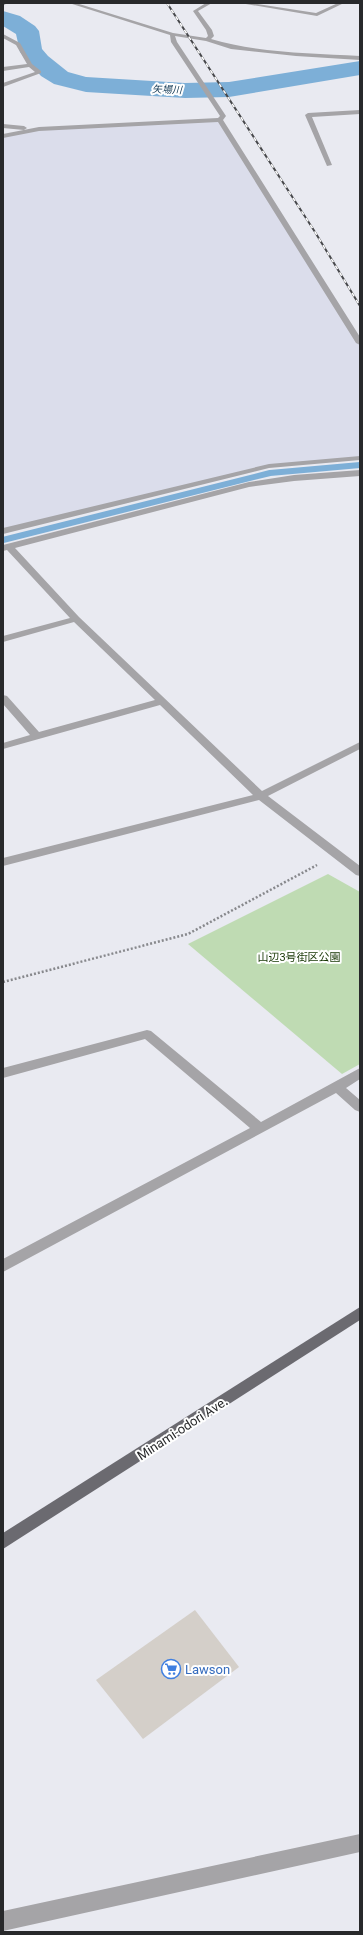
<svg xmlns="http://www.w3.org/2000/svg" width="363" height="1935" font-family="Roboto,'Noto Sans JP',sans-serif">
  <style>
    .built { fill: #dbddeb }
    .green { fill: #bfdbb3 }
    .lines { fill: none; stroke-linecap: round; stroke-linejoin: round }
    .stream { stroke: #7dafd7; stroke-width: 6 }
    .river { fill: #7dafd7; fill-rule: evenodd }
    .building { fill: #d4cfc9 }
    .path { stroke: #87888c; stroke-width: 2.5; stroke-dasharray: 2 2; stroke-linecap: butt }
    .minor { fill: #a5a4a7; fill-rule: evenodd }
    .major { fill: #6b6a70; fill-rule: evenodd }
    .rail-casing { stroke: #47484b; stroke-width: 2 }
    .rail { stroke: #fff; stroke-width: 1.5; stroke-dasharray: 4; stroke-linecap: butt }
    .labels { text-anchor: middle; stroke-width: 4; stroke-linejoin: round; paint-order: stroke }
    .far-water-label { font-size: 10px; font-style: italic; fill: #0d3450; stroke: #fff }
    .park-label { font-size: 11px; fill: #143400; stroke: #fff }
    .near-street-label { font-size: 13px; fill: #28292b; stroke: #fff }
    .near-shop-label { font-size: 13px; fill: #366cbe; stroke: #fff; text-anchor: start }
  </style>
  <rect width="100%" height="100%" fill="#e9eaf1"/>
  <!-- built -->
  <polygon class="built" points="220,120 360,343 360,458 269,466 3,532 3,136 39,129"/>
  <!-- green -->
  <polygon class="green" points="328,874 360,892 360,1064 342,1074 188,944"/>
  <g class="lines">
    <!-- stream -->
    <polyline class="stream" points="3,540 270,473 360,465"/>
    <!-- river -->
    <polygon class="river" points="3,11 20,16 35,26 39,31 42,49 48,56 68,72 86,77 185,83 229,82 360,61 360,75 229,97 185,98 86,92 54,84 41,76 20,52 16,34 3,26"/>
  </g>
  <!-- building -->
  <polygon class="building" points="195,1610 239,1667 143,1739 96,1680"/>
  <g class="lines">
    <!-- path -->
    <polyline class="path" points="3,982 188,934 317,865"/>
    <!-- minor -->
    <g class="minor">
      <polygon points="3,3 7,3 3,6"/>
      <path d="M69,3H76L173,33L206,38L208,36L206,30L193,11L206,3H212L198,11L212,30L214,36L211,39C258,53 310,53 360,56V60L296,56L231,49L206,41L175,36L177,42L226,116L223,120L360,337V345L356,343L218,122L39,131L3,138V134L39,127L218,118L220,116L171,42L170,35Z"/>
      <polygon points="240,3 251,3 316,13 338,3 344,3 317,16"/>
      <polygon points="3,34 20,43 32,64 41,71 41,73 3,87 3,83 35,72 29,67 3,71 3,67 27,64 16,45 3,38"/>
      <polygon points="360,110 360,114 312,117 332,165 327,166 305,115 308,113"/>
      <polygon points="3,124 24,126 27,128 24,130 3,128"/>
      <polygon points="360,456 360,460 269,468 3,534 3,528 269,464"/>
      <polygon points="360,470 360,476 294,481 249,487 15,548 79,617 262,791 360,742 360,749 268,796 360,866 360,876 356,875 259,800 3,866 3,858 253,795 160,705 3,749 3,743 30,735 3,704 3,695 7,696 39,732 155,700 74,622 3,642 3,636 70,618 7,550 3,551 3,545 249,482 294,475"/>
      <polygon points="147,1030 151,1031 261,1122 360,1068 360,1079 346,1088 360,1100 360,1112 355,1110 336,1093 3,1272 3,1259 250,1128 145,1039 3,1078 3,1068"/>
      <polygon points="360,1834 360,1852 3,1931 3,1911"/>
    </g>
    <!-- major -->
    <polygon class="major" points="360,1307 360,1320 3,1549 3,1533"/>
    <defs>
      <polyline id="rail" points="167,3 315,232 360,306"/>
    </defs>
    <!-- rail casing -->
    <use href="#rail" class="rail-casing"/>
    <!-- rail -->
    <use href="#rail" class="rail"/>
  </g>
  <!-- icons -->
  <defs>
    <symbol id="supermarket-ring" viewBox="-11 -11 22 22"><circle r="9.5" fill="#fff" stroke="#3f7fe0" stroke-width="1.5"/><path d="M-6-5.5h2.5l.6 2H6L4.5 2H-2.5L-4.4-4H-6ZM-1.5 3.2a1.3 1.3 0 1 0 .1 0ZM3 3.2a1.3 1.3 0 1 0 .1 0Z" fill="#3f7fe0"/></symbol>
  </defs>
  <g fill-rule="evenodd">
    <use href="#supermarket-ring" x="160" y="1658" width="22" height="22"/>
  </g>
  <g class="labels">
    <!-- far-water labels -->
    <g class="far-water-label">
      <text transform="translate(167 89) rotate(2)" y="4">矢場川</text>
    </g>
    <!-- park labels -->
    <g class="park-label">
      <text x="299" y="961">山辺3号街区公園</text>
    </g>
    <!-- near-street labels -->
    <g class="near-street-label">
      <text transform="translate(182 1428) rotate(-33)" y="5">Minami-odori Ave.</text>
    </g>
    <!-- near-shop labels -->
    <g class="near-shop-label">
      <text x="185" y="1674">Lawson</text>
    </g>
  </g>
  <!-- border -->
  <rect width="363" height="1935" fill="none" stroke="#28292b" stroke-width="8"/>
</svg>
